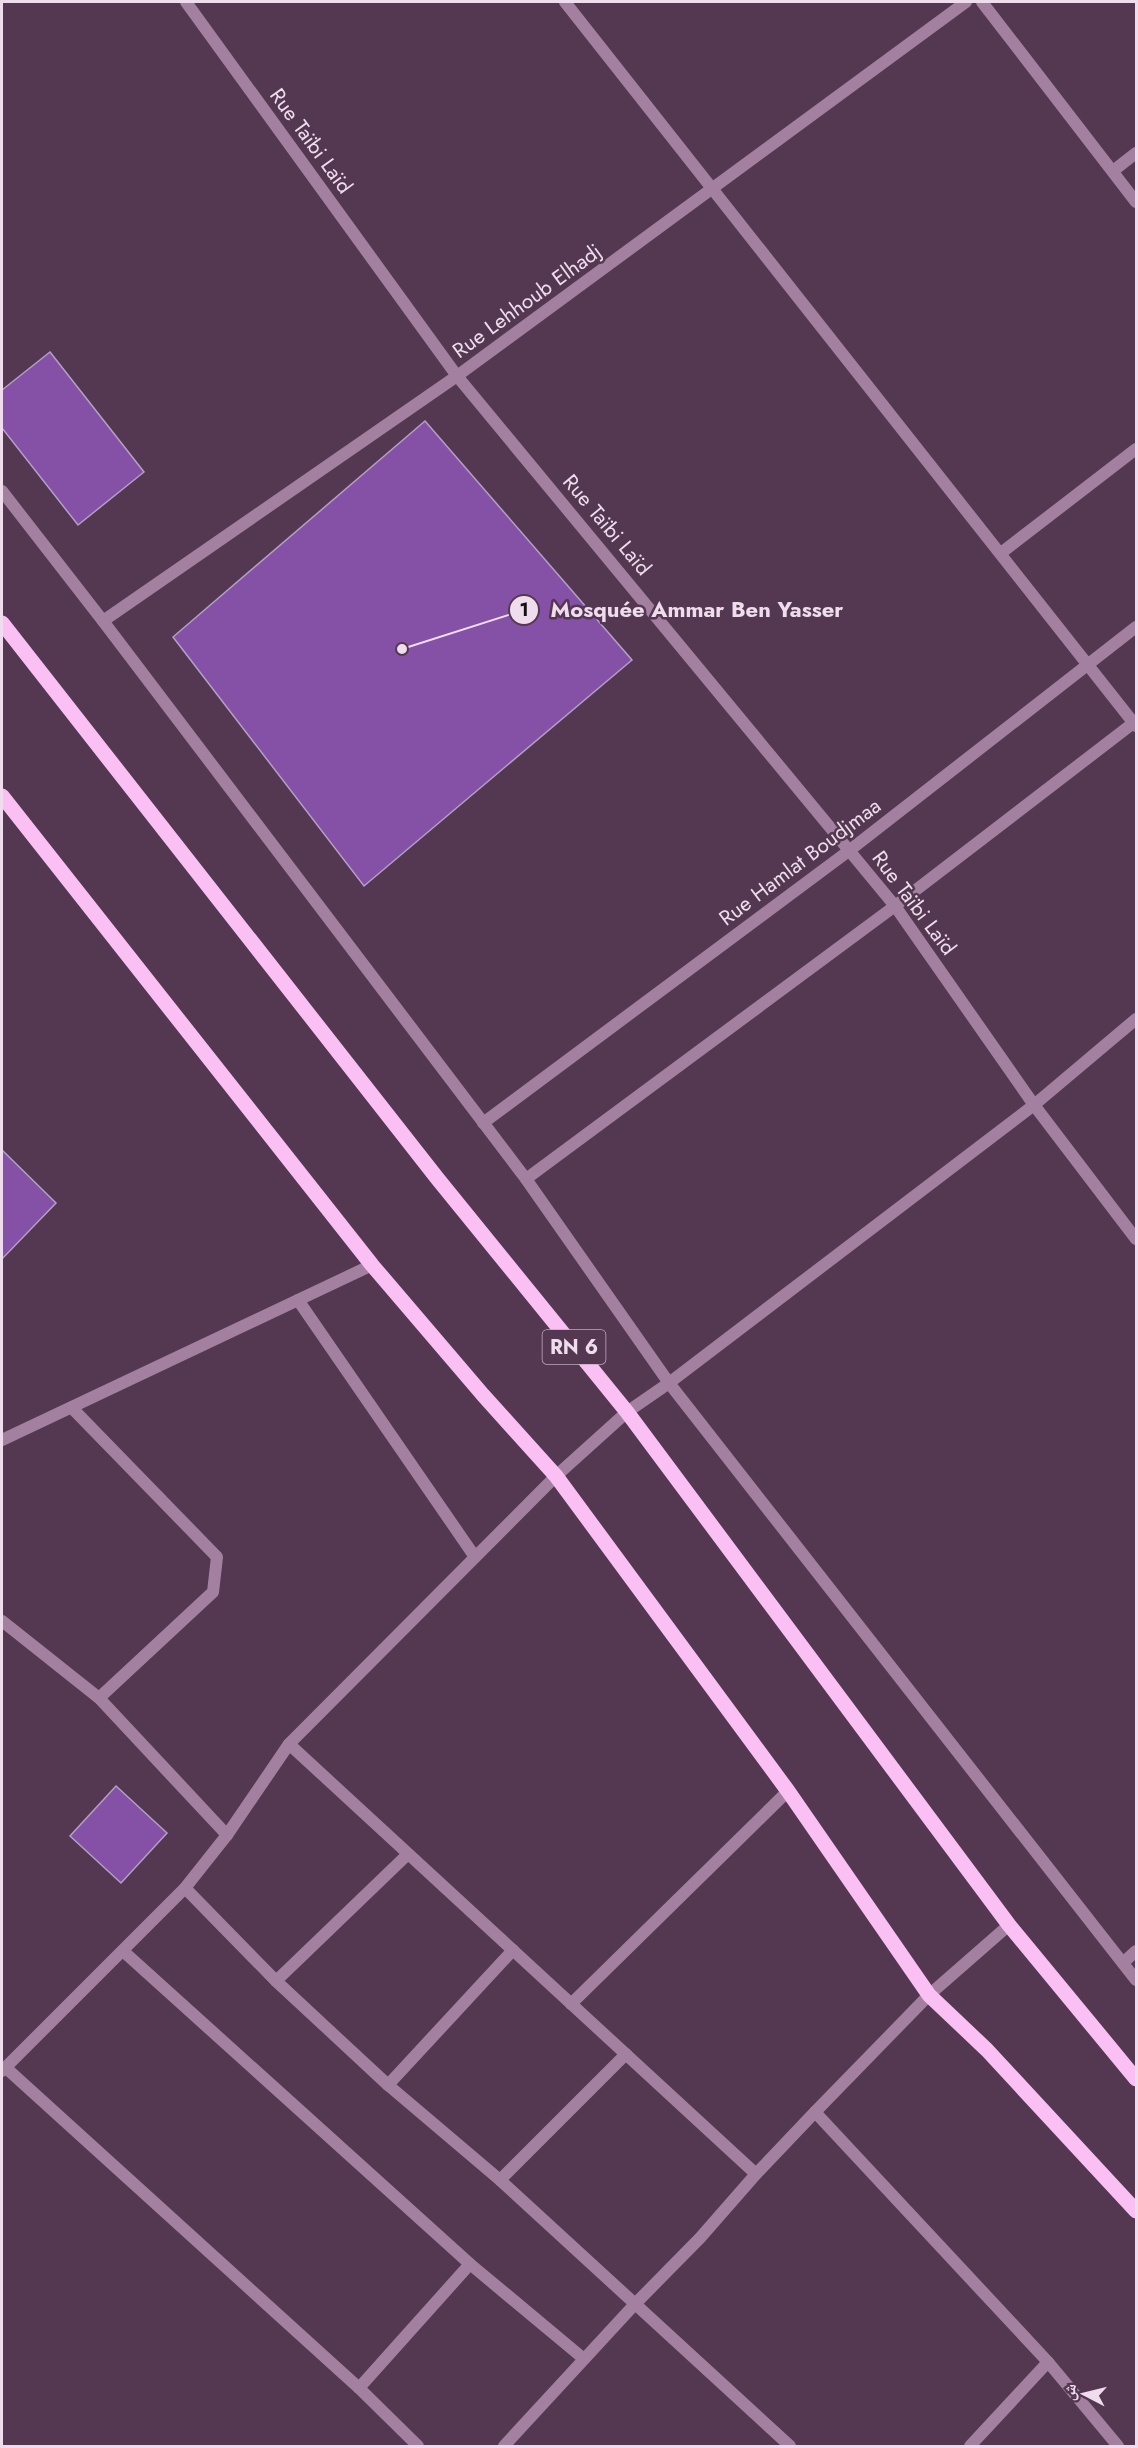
<svg xmlns="http://www.w3.org/2000/svg" width="1138" height="2448" font-family="Jost,'Noto Naskh Arabic',sans-serif">
  <style>
    .building { fill: #8451a6; stroke: #b49fc4; stroke-width: 1.5 }
    .lines { fill: none; stroke-linecap: round; stroke-linejoin: round }
    .service { stroke: #a3809f; stroke-width: 12 }
    .minor { stroke: #a3809f; stroke-width: 12 }
    .tertiary { stroke: #a3809f; stroke-width: 12 }
    .primary { stroke: #fac0f3; stroke-width: 15 }
    .labels { text-anchor: middle; stroke-width: 5; stroke-linejoin: round; paint-order: stroke }
    .shield { fill: #543852; stroke: #c0acbe; stroke-width: 1.5 }
    .shield-label { font-size: 20px; font-weight: bold; fill: #efdded }
    .street-label { font-size: 21px; fill: #efdded; stroke: #543852 }
    .leader { fill: none; stroke: #efdded; stroke-width: 2 }
    .callout-dot { fill: #efdded; stroke: #543852; stroke-width: 2 }
    .mark-label { font-size: 18px; text-anchor: middle; font-weight: bold; fill: #111 }
    .callout-label { font-size: 22px; text-anchor: middle; font-weight: bold; fill: #efdded; stroke: #543852; stroke-width: 5; stroke-linejoin: round; paint-order: stroke }
  </style>
  <rect width="100%" height="100%" fill="#543852"/>
  <!-- building -->
  <g class="building">
    <polygon points="50,352 144,472 78,525 2,428 2,390"/>
    <polygon points="425,421 632,660 364,886 173,637"/>
    <polygon points="2,1150 56,1203 2,1259"/>
    <polygon points="116,1786 167,1833 121,1883 70,1836"/>
  </g>
  <g class="lines">
    <!-- service -->
    <g class="service">
      <polyline points="298,1300 475,1557"/>
      <polyline points="276,1981 408,1854"/>
      <polyline points="571,2004 788,1791"/>
      <polyline points="388,2085 513,1950"/>
      <polyline points="500,2180 626,2054"/>
    </g>
    <!-- minor -->
    <g class="minor">
      <polyline points="186,2 457,376 895,906 1034,1105 1136,1239"/>
      <polyline points="565,2 1136,726"/>
      <polyline points="982,2 1136,202"/>
      <polyline points="1113,171 1136,153"/>
      <polyline points="1001,553 1136,449"/>
      <polyline points="103,621 457,376 966,2"/>
      <polyline points="72,1408 217,1557 213,1592 99,1698"/>
      <polyline points="2,1440 372,1265"/>
      <polyline points="2,1621 99,1698 227,1835"/>
      <polyline points="289,1744 756,2174"/>
      <polyline points="185,1888 276,1981 388,2085 500,2180 790,2446"/>
      <polyline points="123,1951 470,2264 584,2359"/>
      <polyline points="5,2067 359,2388 418,2446"/>
      <polyline points="2,2071 185,1888 227,1835 289,1744 556,1476 627,1412"/>
      <polyline points="815,2112 1048,2362 1118,2446"/>
      <polyline points="359,2388 470,2264"/>
      <polyline points="970,2446 1048,2362"/>
    </g>
    <!-- tertiary -->
    <g class="tertiary">
      <polyline points="2,491 103,621 526,1179 669,1383 627,1412"/>
      <polyline points="1136,1019 1034,1105 669,1383 1136,1980"/>
      <polyline points="483,1123 850,850 1136,627"/>
      <polyline points="526,1179 895,906 1136,721"/>
      <polyline points="1123,1963 1136,1951"/>
      <polyline points="504,2446 635,2304 700,2238 756,2174 815,2112 929,1995 1009,1925"/>
    </g>
    <!-- primary -->
    <g class="primary">
      <polyline points="2,623 437,1178 627,1412 1009,1925 1136,2079"/>
      <polyline points="2,796 372,1265 483,1395 556,1476 788,1791 929,1995 987,2050 1136,2211"/>
    </g>
  </g>
  <g class="labels">
    <!-- shield labels -->
    <rect class="shield" x="542.5" y="1330" width="63" height="34" rx="4.5"/>
    <g class="shield-label">
      <text x="574" y="1354">RN 6</text>
    </g>
    <!-- street labels -->
    <g class="street-label">
      <text transform="translate(311 141) rotate(54)" y="7">Rue Taïbi Laïd</text>
      <text transform="translate(527 301) rotate(-36)" y="7">Rue Lehhoub Elhadj</text>
      <text transform="translate(607 525) rotate(50)" y="7">Rue Taïbi Laïd</text>
      <text transform="translate(800 862) rotate(-37)" y="7">Rue Hamlat Boudjmaa</text>
      <text transform="translate(914 903) rotate(53)" y="7">Rue Taïbi Laïd</text>
    </g>
  </g>
  <!-- callouts -->
  <path class="leader" d="M402 649L524 610"/>
  <g class="callout-dot">
    <circle cx="402" cy="649" r="6"/>
    <circle cx="524" cy="610" r="15"/>
  </g>
  <g class="mark-label">
    <text x="524" y="616">1</text>
  </g>
  <g class="callout-label">
    <text x="697" y="617">Mosquée Ammar Ben Yasser</text>
  </g>
  <!-- border -->
  <rect width="1138" height="2448" fill="none" stroke="#efdded" stroke-width="6"/>
  <!-- north arrow -->
  <g transform="translate(1084 2394) rotate(277)" stroke="#543852" stroke-width="4.5" paint-order="stroke">
  <path d="M0-4.5L10 22L0 15L-10 22Z" fill="#efdded"/>
  <text y="-9" font-size="16" font-weight="bold" text-anchor="middle" fill="#efdded">ش</text>
  </g>
</svg>
